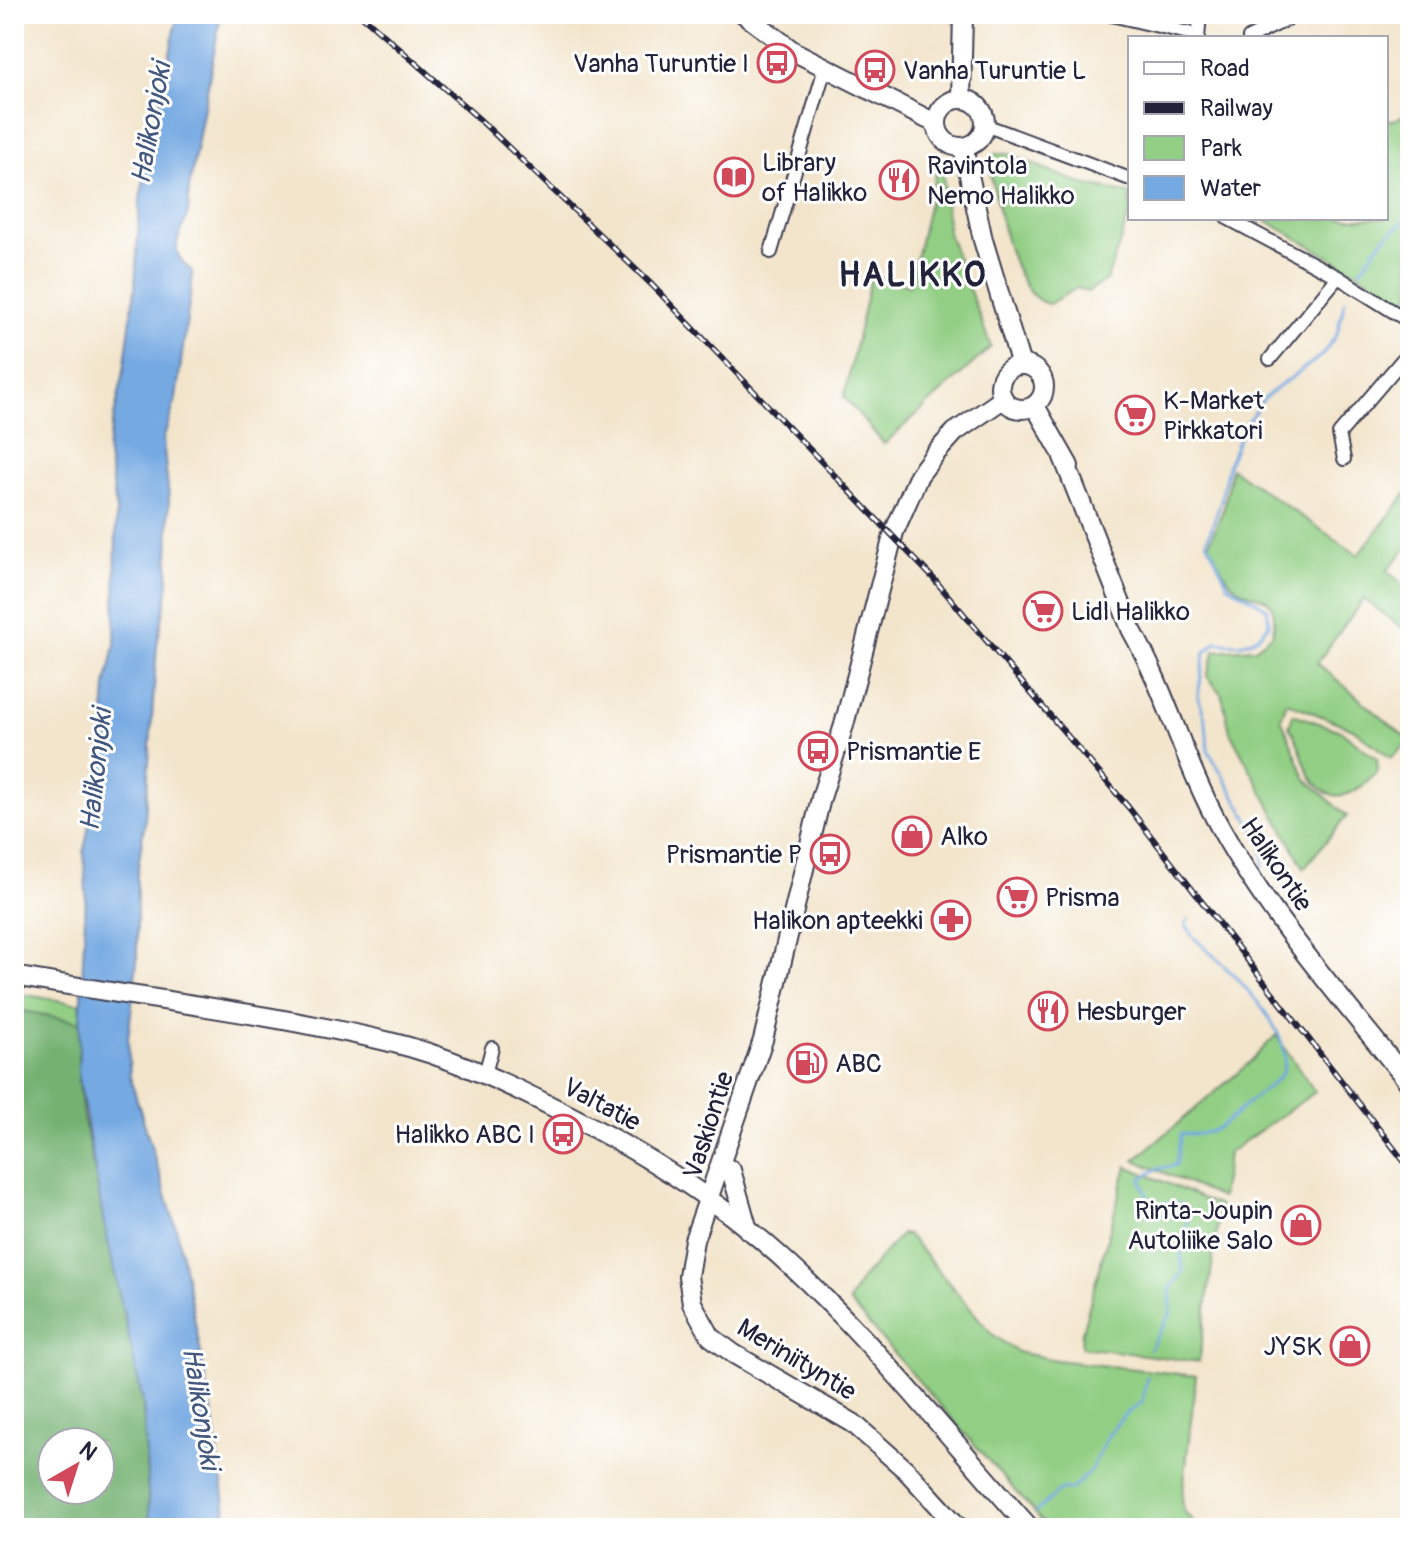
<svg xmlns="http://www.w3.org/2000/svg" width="1424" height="1542" font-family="Pangolin,sans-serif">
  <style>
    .green { fill: #92cf84; stroke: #5a7860; stroke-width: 2 }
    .forest { fill: #75b272; stroke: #4c6a56; stroke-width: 2; fill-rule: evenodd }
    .water { fill: #75a9e2; stroke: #4c668e; stroke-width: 2 }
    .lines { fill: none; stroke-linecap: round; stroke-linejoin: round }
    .stream { stroke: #75a9e2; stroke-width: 3 }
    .street-casing { stroke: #413f51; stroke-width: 16 }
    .secondary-casing { stroke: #413f51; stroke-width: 22 }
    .street { stroke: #fff; stroke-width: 12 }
    .secondary { stroke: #fff; stroke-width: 18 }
    .rail-casing { stroke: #22223b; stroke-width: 6 }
    .rail { stroke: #fff; stroke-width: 3; stroke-dasharray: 9; stroke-linecap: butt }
    .labels { text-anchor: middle; stroke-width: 6; stroke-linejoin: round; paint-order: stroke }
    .poi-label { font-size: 26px; fill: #22223b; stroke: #fff; text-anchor: start }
    .street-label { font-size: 26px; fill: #22223b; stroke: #fff }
    .water-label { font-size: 28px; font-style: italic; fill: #43587e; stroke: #fff }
    .district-label { font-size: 34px; font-weight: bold; letter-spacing: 2px; fill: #22223b; stroke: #fff }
  </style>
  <rect width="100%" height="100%" fill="#fff"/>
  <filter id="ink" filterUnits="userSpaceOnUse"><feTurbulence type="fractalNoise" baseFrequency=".0125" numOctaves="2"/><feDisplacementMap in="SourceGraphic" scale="16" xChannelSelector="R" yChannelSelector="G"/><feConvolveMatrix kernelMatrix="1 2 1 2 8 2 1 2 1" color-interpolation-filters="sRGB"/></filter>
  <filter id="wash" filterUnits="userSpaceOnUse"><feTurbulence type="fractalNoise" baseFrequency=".006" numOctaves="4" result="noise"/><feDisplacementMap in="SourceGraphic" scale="32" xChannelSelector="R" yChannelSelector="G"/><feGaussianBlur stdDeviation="1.8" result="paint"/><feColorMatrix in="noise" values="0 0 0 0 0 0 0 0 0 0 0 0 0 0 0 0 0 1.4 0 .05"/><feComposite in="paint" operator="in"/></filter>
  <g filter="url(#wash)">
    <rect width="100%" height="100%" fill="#f3e5cc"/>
    <!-- green -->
    <g class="green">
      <polygon points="1410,110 1410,309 1368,279 1267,221 1268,218 1386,218 1386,121 1397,119"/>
      <path d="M995,154H1010L1079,183L1130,194V213L1107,279L1088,292L1077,288L1049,304C1011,298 997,200 989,166L990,159Z"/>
      <polygon points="937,167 943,173 948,233 991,347 884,444 844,397 871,276 910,285"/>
      <path d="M1231,468L1358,555L1410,489V544L1387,571L1410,590V634L1364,599L1317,663L1410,741L1391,758L1353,729L1287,702L1281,718L1305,778L1347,816L1304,868L1230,732L1222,695L1207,676L1215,651L1255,648L1273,634C1280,585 1255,606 1231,583C1222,573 1215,555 1209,544L1225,505Z"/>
      <path d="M1293,714L1341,731L1377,759L1378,770C1360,791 1334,811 1312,778C1302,763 1301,742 1289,727Z"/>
      <polygon points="14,993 81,1004 80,1022 14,1009"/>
      <polygon points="1276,1035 1315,1092 1228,1153 1221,1198 1135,1160 1247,1065"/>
      <polygon points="1127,1166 1220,1206 1199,1362 1081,1347 1082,1332"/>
      <polygon points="901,1234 908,1235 992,1334 1017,1352 1056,1360 1196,1376 1182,1500 1184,1511 1198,1528 1048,1528 849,1302 860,1281"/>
    </g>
    <!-- forest -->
    <path class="forest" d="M14,1009L80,1022L78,1072L83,1116L143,1402L150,1528H14ZM52,1442H100V1490H52Z"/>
    <!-- water -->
    <path class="water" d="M178,14H221L189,189C188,197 190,208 187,215C179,240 166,250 192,271V282L176,399L163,440L169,498L168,590L157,645L145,820L137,875V961L128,1039L130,1077L177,1231L186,1276L214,1421L228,1528H150L143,1402L104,1224L78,1072L86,894L84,851L101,760L106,686L115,645L116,510L107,449L124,370L135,288L140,199Z"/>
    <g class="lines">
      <!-- stream -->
      <g class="stream">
        <polyline points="1360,270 1384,238 1410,217"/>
        <path d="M1261,871L1264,860L1261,841L1208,750L1206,722L1198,696L1205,652L1217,642C1243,646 1253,645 1269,624L1267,608L1228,585L1207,541L1221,501L1228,465L1243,428L1265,397L1322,355L1337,334L1345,300"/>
        <path d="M1150,1349L1171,1312L1170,1289L1184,1271C1177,1251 1183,1230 1191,1211L1179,1203L1150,1204L1141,1179L1157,1169L1176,1165L1181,1134C1216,1137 1223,1125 1249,1102C1258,1094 1275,1084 1281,1074C1303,1033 1219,960 1192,936L1186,924L1188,919"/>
        <polyline points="1036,1512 1060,1490 1072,1489 1091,1470 1107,1437 1123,1416 1142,1402 1147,1377"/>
      </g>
    </g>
  </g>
  <g filter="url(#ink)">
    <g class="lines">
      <defs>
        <g id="street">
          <polyline points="1107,14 1197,35"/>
          <polyline points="1198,38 1200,14"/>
          <polyline points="1249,38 1298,14"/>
          <polyline points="985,125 1130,179"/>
          <polyline points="1227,218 1338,277 1410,322"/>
          <polyline points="771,252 825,68"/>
          <polyline points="1270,359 1338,277"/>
          <polyline points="1344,459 1339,434 1410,351"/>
          <polyline points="485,1074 492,1048"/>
        </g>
        <g id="secondary">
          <polyline points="744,14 793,51 937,124"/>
          <polyline points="961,99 963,14"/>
          <circle cx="961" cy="123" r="24"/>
          <polyline points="963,147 983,240 1021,365"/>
          <circle cx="1022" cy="387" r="22"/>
          <polyline points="1035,406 1069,466"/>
          <path d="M1063,457L1131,629C1167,693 1185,765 1221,829C1272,921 1345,1002 1410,1084"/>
          <path d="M14,976C138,998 268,1013 390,1042C445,1055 497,1079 547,1104C604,1132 658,1163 709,1199C834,1288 928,1415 1030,1528"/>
          <polyline points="731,1170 748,1230"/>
          <polyline points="959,1528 906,1470 853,1423 734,1354 711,1337 692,1303 688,1276 694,1240 763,1040 821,798 844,725 894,532 919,475 935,454 955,432 1003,399"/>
        </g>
      </defs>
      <!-- street casing -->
      <use href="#street" class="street-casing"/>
      <!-- secondary casing -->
      <use href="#secondary" class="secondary-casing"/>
      <!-- street -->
      <use href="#street" class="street"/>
      <!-- secondary -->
      <use href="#secondary" class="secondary"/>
      <defs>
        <polyline id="rail" points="360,14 478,118 652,285 933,578 1129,808 1410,1169"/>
      </defs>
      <!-- rail casing -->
      <use href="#rail" class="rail-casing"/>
      <!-- rail -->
      <use href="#rail" class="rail"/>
    </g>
  </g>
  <!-- icons -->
  <defs>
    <symbol id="bus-ring" viewBox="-11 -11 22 22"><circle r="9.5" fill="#fff" stroke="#d1495b" stroke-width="1.5"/><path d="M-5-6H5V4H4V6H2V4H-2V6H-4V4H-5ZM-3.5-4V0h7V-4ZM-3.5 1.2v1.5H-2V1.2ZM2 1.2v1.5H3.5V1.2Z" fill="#d1495b"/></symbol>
    <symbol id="library-ring" viewBox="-11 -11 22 22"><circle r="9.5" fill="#fff" stroke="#d1495b" stroke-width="1.5"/><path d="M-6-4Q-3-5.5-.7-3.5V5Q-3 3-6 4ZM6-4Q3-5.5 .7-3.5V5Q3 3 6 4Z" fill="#d1495b"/></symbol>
    <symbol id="restaurant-ring" viewBox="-11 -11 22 22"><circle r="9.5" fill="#fff" stroke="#d1495b" stroke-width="1.5"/><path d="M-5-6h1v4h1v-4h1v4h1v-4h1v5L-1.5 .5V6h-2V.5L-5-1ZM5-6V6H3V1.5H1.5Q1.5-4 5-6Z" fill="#d1495b"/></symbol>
    <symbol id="supermarket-ring" viewBox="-11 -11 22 22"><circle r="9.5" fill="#fff" stroke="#d1495b" stroke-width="1.5"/><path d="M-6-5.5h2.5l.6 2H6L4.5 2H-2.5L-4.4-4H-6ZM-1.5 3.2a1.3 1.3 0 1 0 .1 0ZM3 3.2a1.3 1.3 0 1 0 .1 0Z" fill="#d1495b"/></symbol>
    <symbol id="shop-ring" viewBox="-11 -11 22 22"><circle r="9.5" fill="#fff" stroke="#d1495b" stroke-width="1.5"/><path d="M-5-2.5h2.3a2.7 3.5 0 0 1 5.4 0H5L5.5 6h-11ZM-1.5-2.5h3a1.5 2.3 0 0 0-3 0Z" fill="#d1495b"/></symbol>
    <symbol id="pharmacy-ring" viewBox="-11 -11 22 22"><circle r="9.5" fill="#fff" stroke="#d1495b" stroke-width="1.5"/><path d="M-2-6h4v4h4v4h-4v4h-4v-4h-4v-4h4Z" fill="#d1495b"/></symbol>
    <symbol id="fuel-ring" viewBox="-11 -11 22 22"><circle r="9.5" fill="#fff" stroke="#d1495b" stroke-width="1.5"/><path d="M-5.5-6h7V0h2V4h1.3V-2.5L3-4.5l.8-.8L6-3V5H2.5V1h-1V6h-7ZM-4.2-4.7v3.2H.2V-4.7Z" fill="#d1495b"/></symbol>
  </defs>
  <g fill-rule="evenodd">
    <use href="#bus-ring" x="755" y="41" width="44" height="44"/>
    <use href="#bus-ring" x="853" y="48" width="44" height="44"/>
    <use href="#library-ring" x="712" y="155" width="44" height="44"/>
    <use href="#restaurant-ring" x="877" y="158" width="44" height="44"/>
    <use href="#supermarket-ring" x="1113" y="393" width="44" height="44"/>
    <use href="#supermarket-ring" x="1021" y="589" width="44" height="44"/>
    <use href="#bus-ring" x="796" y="729" width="44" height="44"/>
    <use href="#shop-ring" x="890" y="814" width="44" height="44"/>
    <use href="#bus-ring" x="808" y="832" width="44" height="44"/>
    <use href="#supermarket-ring" x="995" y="875" width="44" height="44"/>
    <use href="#pharmacy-ring" x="929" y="898" width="44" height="44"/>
    <use href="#restaurant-ring" x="1026" y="989" width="44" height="44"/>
    <use href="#fuel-ring" x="785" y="1041" width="44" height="44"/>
    <use href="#bus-ring" x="541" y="1112" width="44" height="44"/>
    <use href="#shop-ring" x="1279" y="1203" width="44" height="44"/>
    <use href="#shop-ring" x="1328" y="1324" width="44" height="44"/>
  </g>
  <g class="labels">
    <!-- poi labels -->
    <g class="poi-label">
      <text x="749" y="72" text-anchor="end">Vanha Turuntie I</text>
      <text x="903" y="79">Vanha Turuntie L</text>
      <text x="762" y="171">Library<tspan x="762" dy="30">of Halikko</tspan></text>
      <text x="927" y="174">Ravintola<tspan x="927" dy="30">Nemo Halikko</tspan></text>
      <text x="1163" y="409">K-Market<tspan x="1163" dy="30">Pirkkatori</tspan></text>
      <text x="1071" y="620">Lidl Halikko</text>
      <text x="846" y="760">Prismantie E</text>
      <text x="940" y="845">Alko</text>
      <text x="802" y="863" text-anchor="end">Prismantie P</text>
      <text x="1045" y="906">Prisma</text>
      <text x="923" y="929" text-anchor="end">Halikon apteekki</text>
      <text x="1076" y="1020">Hesburger</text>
      <text x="835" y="1072">ABC</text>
      <text x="535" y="1143" text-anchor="end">Halikko ABC I</text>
      <text x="1273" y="1219" text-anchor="end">Rinta-Joupin<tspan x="1273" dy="30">Autoliike Salo</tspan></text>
      <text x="1322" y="1355" text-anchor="end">JYSK</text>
    </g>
    <!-- street labels -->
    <g class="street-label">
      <text transform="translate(1277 864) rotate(56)" y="9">Halikontie</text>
      <text transform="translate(602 1104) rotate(28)" y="9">Valtatie</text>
      <text transform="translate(708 1125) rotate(-72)" y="9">Vaskiontie</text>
      <text transform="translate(797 1359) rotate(31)" y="9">Meriniityntie</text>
    </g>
    <!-- water labels -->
    <g class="water-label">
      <text transform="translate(150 123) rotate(-80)" y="10">Halikonjoki</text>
      <text transform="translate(95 770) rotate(-84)" y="10">Halikonjoki</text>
      <text transform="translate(202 1408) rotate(81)" y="10">Halikonjoki</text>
    </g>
    <!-- district labels -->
    <g class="district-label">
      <text x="913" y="286">HALIKKO</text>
    </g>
  </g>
  <!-- margin -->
  <rect width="1424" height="1542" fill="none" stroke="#fff" stroke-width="48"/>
  <!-- legend -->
  <rect x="1128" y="36" width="260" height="184" fill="#ffffff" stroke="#a7a7b1" stroke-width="2"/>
  <rect x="1144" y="62" width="40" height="12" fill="#ffffff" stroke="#a7a7b1" stroke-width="2"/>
  <text x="1200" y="76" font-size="24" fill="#22223b">Road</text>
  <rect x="1144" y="102" width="40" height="12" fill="#22223b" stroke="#a7a7b1" stroke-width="2"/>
  <text x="1200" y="116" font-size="24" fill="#22223b">Railway</text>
  <rect x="1144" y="136" width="40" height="24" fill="#92cf84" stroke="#a7a7b1" stroke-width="2"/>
  <text x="1200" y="156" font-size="24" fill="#22223b">Park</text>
  <rect x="1144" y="176" width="40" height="24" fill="#75a9e2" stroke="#a7a7b1" stroke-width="2"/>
  <text x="1200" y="196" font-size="24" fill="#22223b">Water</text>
  <!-- north arrow -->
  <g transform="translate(76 1466) rotate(39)"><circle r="38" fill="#ffffff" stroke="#a7a7b1" stroke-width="2"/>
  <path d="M0-6L14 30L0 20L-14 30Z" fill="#d1495b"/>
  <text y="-12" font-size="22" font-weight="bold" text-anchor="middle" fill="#22223b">N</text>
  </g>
</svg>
